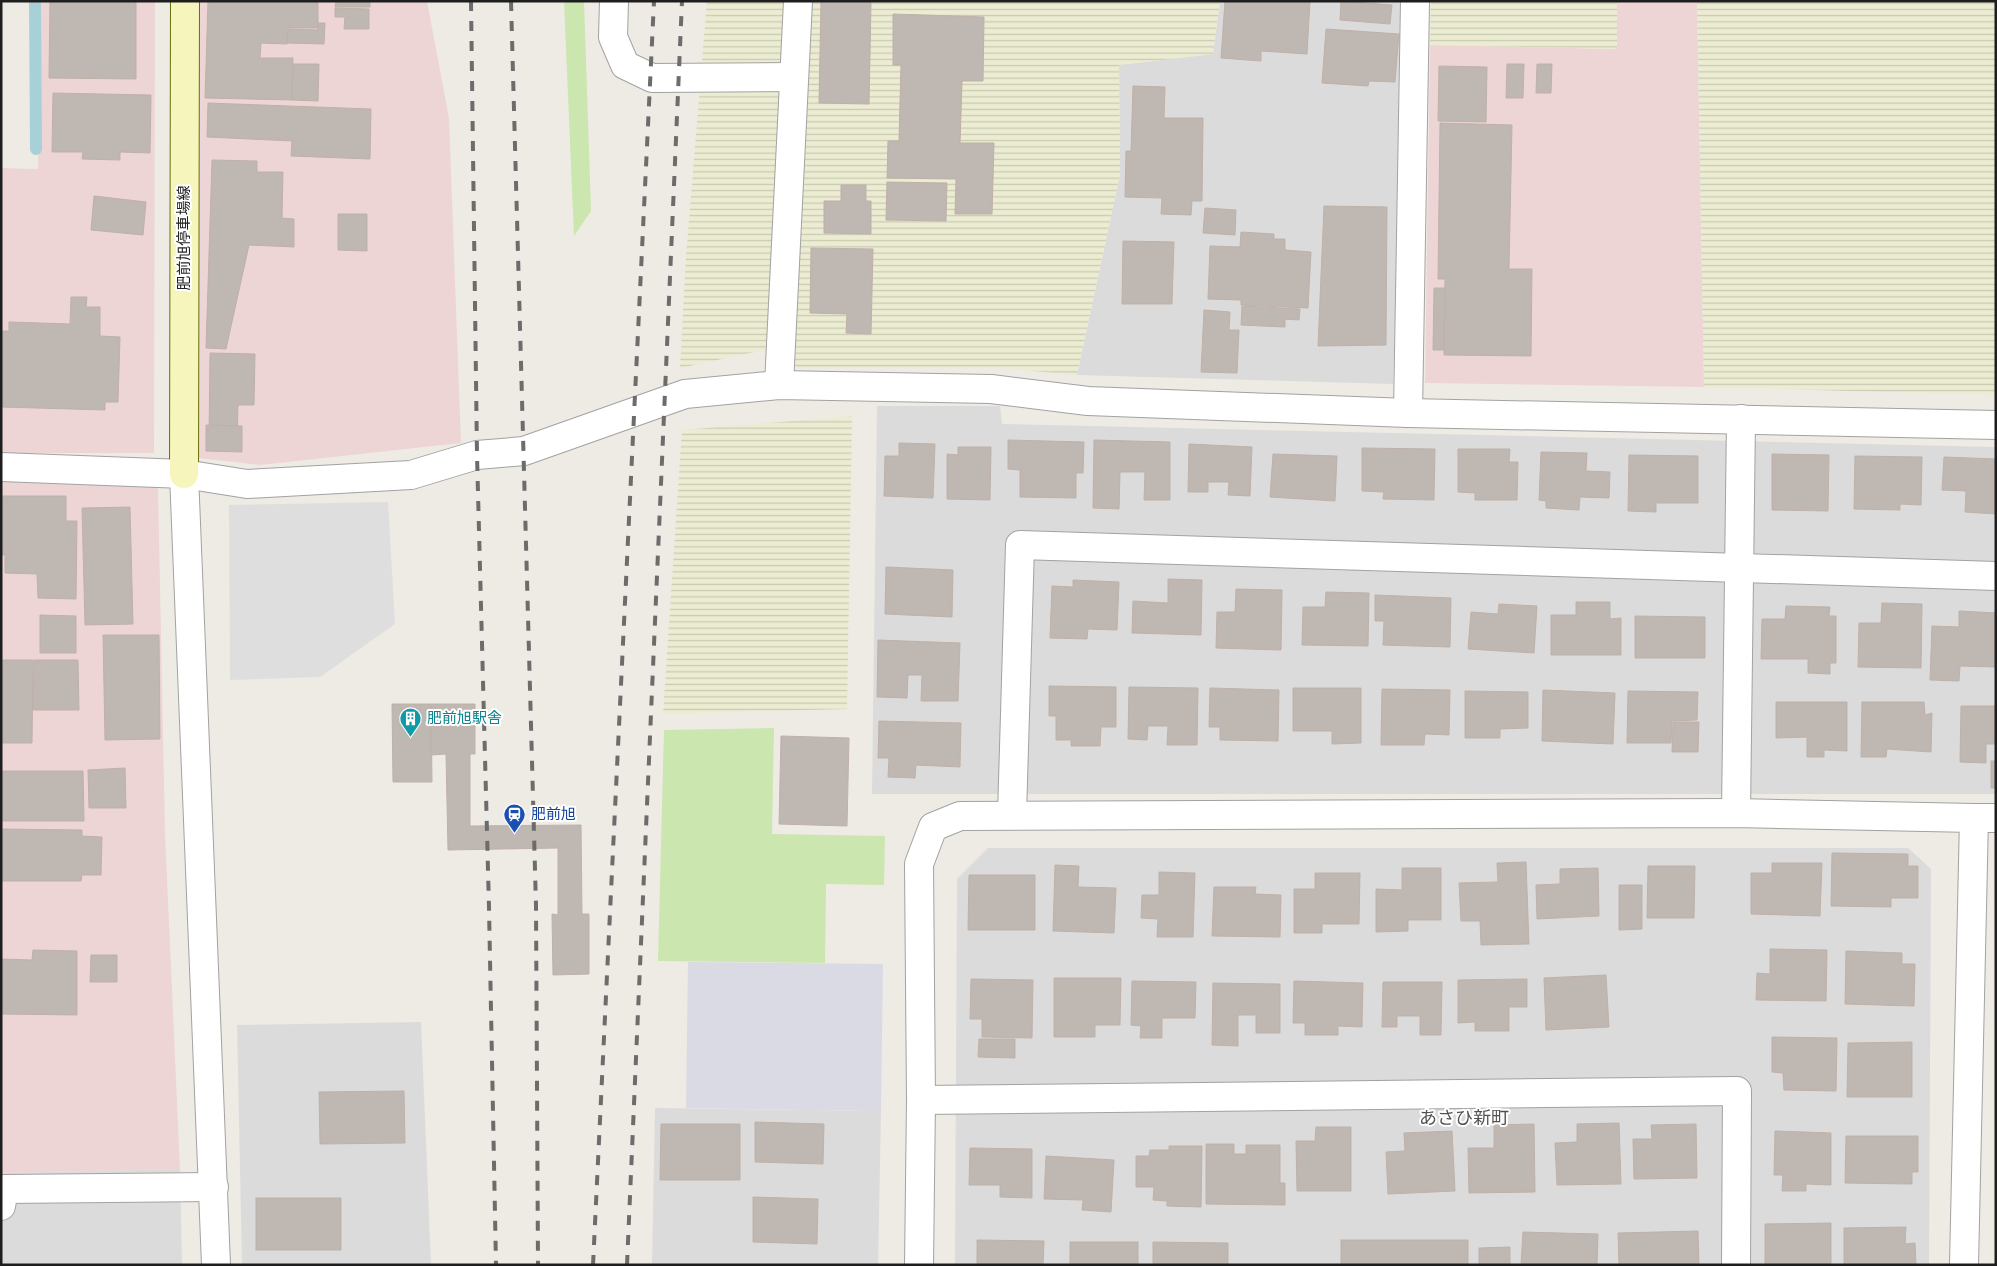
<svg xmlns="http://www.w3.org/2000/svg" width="1997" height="1266" font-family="Cabin,'Noto Sans JP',sans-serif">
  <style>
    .residential { fill: #dcdbdb }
    .commercial { fill: #eed5d5 }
    .farmland { fill: url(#farmland-rules) }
    .grass { fill: #cbe6ae }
    .parking { fill: #dedede }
    .plaza { fill: #d9dae4 }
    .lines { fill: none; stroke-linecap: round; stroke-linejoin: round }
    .stream { stroke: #a8d0d9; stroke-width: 12 }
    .building { fill: #bfb7b2; stroke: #bfb1a8 }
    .minor-casing { stroke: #a2a2a2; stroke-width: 30 }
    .tertiary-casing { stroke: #a2a2a2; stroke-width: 30 }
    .secondary-casing { stroke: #686f0c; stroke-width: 30 }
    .minor { stroke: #fff; stroke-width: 28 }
    .tertiary { stroke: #fff; stroke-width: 28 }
    .secondary { stroke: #f5f5bc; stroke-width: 28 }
    .rail { stroke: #6c6c6c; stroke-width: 4; stroke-dasharray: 10 10; stroke-linecap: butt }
    .labels { text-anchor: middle; stroke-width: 4; stroke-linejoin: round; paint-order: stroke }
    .street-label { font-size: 15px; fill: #1e1e1e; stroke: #fff }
    .culture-label { font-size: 15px; fill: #0d838f; stroke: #fff; text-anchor: start }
    .transit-label { font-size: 15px; fill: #164399; stroke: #fff; text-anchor: start }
    .quarter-label { font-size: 18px; fill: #515151; stroke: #fff }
  </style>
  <defs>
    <pattern id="farmland-rules" width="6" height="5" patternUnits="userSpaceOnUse" patternTransform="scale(1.25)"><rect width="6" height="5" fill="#ebecd1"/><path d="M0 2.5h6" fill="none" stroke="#c9cab3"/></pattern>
  </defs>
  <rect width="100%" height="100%" fill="#eeebe5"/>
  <!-- residential -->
  <g class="residential">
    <polygon points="1220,1 1406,1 1393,384 1077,375 1120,175 1119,65 1213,54"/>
    <polygon points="877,406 1000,406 1002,424 1996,447 1996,794 872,794"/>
    <polygon points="988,848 1908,848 1931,869 1929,1265 955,1265 957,879"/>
    <polygon points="421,1022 431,1265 242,1265 237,1025"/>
    <polygon points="655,1108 881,1111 878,1265 652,1265"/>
    <polygon points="180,1169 182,1265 1,1265 1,1173"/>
  </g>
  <!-- commercial -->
  <g class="commercial">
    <polygon points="40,1 155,1 154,453 1,453 1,168 38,169"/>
    <polygon points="200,1 427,1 449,118 461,443 260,465 198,458"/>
    <polygon points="1617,1 1697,1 1704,387 1425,383 1430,45 1616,49"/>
    <polygon points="1,480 158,486 165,833 180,1169 1,1173"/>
  </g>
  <!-- farmland -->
  <g class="farmland">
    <polygon points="707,1 1220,1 1213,54 1119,65 1120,175 1077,375 999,368 798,368 764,350 680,368 686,257"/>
    <polygon points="1431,1 1617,1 1617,49 1430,45"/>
    <polygon points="1697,1 1996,1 1996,395 1704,387"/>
    <polygon points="852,416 847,709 663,714 682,430"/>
  </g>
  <!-- grass -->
  <g class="grass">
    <polygon points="564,1 584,1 591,211 574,236"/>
    <polygon points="774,728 772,834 885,836 884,885 826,884 825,963 658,961 664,730"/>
  </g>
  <!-- parking -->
  <polygon class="parking" points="388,502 395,624 320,677 230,680 229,505"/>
  <!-- plaza -->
  <polygon class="plaza" points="688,962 883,964 881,1111 686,1108"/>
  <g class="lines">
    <!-- stream -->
    <polyline class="stream" points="35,1 36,149"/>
  </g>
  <!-- building -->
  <g class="building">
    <polygon points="50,1 136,1 136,79 49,78"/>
    <polygon points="208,1 318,1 318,28 287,28 287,44 261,43 260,58 293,58 292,100 205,98"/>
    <polygon points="336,1 370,1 370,7 335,7"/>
    <polygon points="821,1 871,1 869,104 819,103"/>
    <polygon points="1225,1 1310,1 1307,54 1261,51 1261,61 1221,58"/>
    <polygon points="1341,1 1392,5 1390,24 1340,20"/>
    <polygon points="335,8 369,9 369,29 344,29 345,17 335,17"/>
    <polygon points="893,14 984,17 983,81 962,81 960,143 994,143 992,214 955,214 956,179 887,178 888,141 899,141 901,65 893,65"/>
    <polygon points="318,23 325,23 324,44 287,43 288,29 318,30"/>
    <polygon points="1326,29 1399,34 1395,82 1369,81 1368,86 1322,83"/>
    <polygon points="293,64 319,64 318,101 292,100"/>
    <polygon points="1507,64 1524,64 1523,98 1506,98"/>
    <polygon points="1537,64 1552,64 1551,93 1536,93"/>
    <polygon points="1439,66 1487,67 1486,122 1438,121"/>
    <polygon points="1133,86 1165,87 1164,118 1203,118 1202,201 1192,201 1191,215 1161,214 1162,198 1125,197 1126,151 1131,151"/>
    <polygon points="53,93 151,95 150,153 120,152 120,160 82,159 83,152 52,152"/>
    <polygon points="208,103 371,109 370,159 291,156 292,141 207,137"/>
    <polygon points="1440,123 1512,125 1509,269 1532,269 1531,356 1444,355 1445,279 1438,279"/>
    <polygon points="212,160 257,161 257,172 283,172 282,218 294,219 294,247 249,245 226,349 206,348"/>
    <polygon points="887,182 947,183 946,221 886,220"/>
    <polygon points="841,185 866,185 866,201 871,201 871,234 824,233 824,201 841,201"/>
    <polygon points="94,196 146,202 143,235 91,230"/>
    <polygon points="1324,206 1387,207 1386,345 1318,346"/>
    <polygon points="1205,208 1236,210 1235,235 1203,233"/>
    <polygon points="338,214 367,214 367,251 338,250"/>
    <polygon points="1241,232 1274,234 1274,239 1285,239 1285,250 1311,252 1308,308 1241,305 1241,300 1208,299 1210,246 1240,247"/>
    <polygon points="1123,241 1174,242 1172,304 1122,304"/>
    <polygon points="811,248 873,249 871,334 846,333 847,314 810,313"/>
    <polygon points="1434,288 1445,288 1444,350 1433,350"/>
    <polygon points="71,297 87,297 86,307 100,307 100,336 120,337 118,402 105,402 105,410 1,407 1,331 9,331 9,322 70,324"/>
    <polygon points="1242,306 1300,309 1299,320 1285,319 1285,327 1241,325"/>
    <polygon points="1204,310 1230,312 1229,330 1239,330 1237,373 1201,372"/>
    <polygon points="210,353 255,354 254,405 238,405 237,443 209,442"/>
    <polygon points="206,425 242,426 242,452 206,451"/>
    <polygon points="1008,440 1084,442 1083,473 1076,473 1076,498 1020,497 1020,470 1008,469"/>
    <polygon points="1094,440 1170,442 1170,500 1144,500 1145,472 1120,472 1119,509 1093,508"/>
    <polygon points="899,443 935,444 933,498 884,496 885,456 899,456"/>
    <polygon points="1189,444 1252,447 1250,496 1228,495 1229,482 1208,482 1208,492 1188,492"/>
    <polygon points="958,447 991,447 990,500 947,499 947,454 958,455"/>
    <polygon points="1362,448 1435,449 1434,500 1383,499 1384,492 1362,491"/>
    <polygon points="1458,449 1510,449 1509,462 1518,462 1517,500 1475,500 1475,493 1458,492"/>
    <polygon points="1541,452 1587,453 1586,471 1610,472 1609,498 1580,497 1579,510 1546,508 1546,501 1539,500"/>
    <polygon points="1273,454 1337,456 1335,501 1270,497"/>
    <polygon points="1772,454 1829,455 1828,511 1772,510"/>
    <polygon points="1629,455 1698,456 1698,503 1656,503 1656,512 1628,511"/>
    <polygon points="1855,456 1922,457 1921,505 1900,504 1900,510 1854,509"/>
    <polygon points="1944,457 1996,459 1996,514 1965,512 1966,491 1942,490"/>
    <polygon points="1,496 66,496 66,521 77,521 76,599 38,598 37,574 5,573 5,555 1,555"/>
    <polygon points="130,507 133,624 85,625 82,508"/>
    <polygon points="886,567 953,570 952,617 885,614"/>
    <polygon points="1168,579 1202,580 1201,635 1132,633 1133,601 1168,603"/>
    <polygon points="1073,580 1119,582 1117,630 1088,629 1087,639 1050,638 1052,586 1073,587"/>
    <polygon points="1236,589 1282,590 1281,650 1216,648 1217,612 1235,612"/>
    <polygon points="1326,592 1369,593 1368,646 1302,645 1303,607 1325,607"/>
    <polygon points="1375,595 1451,598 1450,647 1383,645 1384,621 1375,621"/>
    <polygon points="1576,602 1610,602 1610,619 1621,618 1621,655 1551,655 1551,615 1576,615"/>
    <polygon points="1882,603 1922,604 1921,668 1858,667 1859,623 1881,623"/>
    <polygon points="1499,604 1537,606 1534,653 1468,649 1471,612 1498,614"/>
    <polygon points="1786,606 1830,607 1829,616 1836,616 1836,663 1830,663 1830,674 1808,673 1808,659 1761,659 1762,619 1785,619"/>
    <polygon points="1959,611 1996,613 1996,667 1960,666 1959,681 1930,680 1932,626 1959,627"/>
    <polygon points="40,615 76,616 76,653 40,653"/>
    <polygon points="1635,616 1705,617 1705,658 1635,658"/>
    <polygon points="103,635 159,635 160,739 105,740"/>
    <polygon points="878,640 960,643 958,701 921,701 922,675 908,675 907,698 877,697"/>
    <polygon points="1,660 33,660 32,743 1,743"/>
    <polygon points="34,660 78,660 79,710 33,710"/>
    <polygon points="1049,686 1116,687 1116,727 1101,727 1100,746 1071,746 1071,740 1056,740 1056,716 1049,716"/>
    <polygon points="1129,687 1198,688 1197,745 1167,745 1168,726 1148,726 1147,740 1128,739"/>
    <polygon points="1210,688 1279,690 1278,741 1220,740 1220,727 1209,727"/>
    <polygon points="1293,688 1361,688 1361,743 1332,744 1332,731 1293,731"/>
    <polygon points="1382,689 1450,690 1449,735 1425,734 1424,745 1381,745"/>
    <polygon points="1543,690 1615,693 1613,744 1542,741"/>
    <polygon points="1465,691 1528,692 1528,728 1500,729 1500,738 1465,738"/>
    <polygon points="1628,691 1698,692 1697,720 1672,721 1671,743 1627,743"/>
    <polygon points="1776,702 1847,702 1847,751 1824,750 1824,757 1807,757 1807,737 1776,738"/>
    <polygon points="1862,702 1924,702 1925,715 1932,713 1931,752 1887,749 1886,757 1861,757"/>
    <polygon points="392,704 431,704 432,782 393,782"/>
    <polygon points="431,704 475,704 475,754 470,754 470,826 581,825 582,914 589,914 589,974 553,975 552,914 558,915 558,848 448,850 446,754 431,755"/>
    <polygon points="1961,706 1996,706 1996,744 1986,744 1986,763 1960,762"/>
    <polygon points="879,721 961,723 960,767 916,765 915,778 888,777 889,758 878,758"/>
    <polygon points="1673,722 1699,722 1698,752 1672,752"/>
    <polygon points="781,736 849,738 847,826 779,824"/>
    <rect x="1991" y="761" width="5" height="27"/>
    <polygon points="125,768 126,808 89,808 88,770"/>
    <polygon points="1,771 83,771 84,821 1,821"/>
    <polygon points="1,829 82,830 82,836 102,837 101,875 82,875 81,881 1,881"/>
    <polygon points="1832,853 1908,854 1908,866 1918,866 1918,898 1891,898 1891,907 1831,906"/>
    <polygon points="1526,862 1529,944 1481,945 1480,921 1461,921 1459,883 1498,882 1497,863"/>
    <polygon points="1772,863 1822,863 1820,916 1751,914 1751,873 1772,873"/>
    <polygon points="1055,865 1079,866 1078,887 1116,888 1114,933 1053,931"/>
    <polygon points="1648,866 1695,866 1694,918 1647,918"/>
    <polygon points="1402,868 1441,868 1441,920 1408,920 1408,931 1376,932 1376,889 1402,890"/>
    <polygon points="1598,868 1599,916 1537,919 1536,885 1560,884 1560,869"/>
    <polygon points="1159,872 1195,873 1193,937 1157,937 1158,919 1141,918 1142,895 1159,895"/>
    <polygon points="1315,873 1360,873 1359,924 1322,924 1322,933 1294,933 1294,889 1315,889"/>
    <polygon points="969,875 1035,875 1035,930 968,930"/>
    <polygon points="1619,885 1642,885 1642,929 1619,930"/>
    <polygon points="1214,887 1256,887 1255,894 1281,895 1280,937 1212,936"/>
    <polygon points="1770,949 1827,950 1826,1001 1756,1000 1757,973 1770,974"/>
    <polygon points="33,950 77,951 77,1015 1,1014 1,959 32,960"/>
    <polygon points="1846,951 1902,953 1902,964 1915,964 1914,1006 1845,1004"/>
    <polygon points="91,955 117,955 117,982 90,982"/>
    <polygon points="1606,975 1609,1027 1546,1030 1544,978"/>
    <polygon points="1054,978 1121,978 1120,1025 1095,1025 1095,1037 1054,1037"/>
    <polygon points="971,979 1033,980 1032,1038 982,1037 982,1019 970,1019"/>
    <polygon points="1527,979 1527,1007 1509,1007 1509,1031 1475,1031 1475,1022 1458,1023 1458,980"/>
    <polygon points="1132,981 1196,982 1195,1018 1162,1018 1162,1038 1140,1038 1141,1026 1131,1025"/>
    <polygon points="1294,981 1363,983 1362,1027 1338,1026 1338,1035 1305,1035 1305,1023 1293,1023"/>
    <polygon points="1383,982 1442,982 1441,1035 1420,1035 1420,1016 1397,1016 1397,1027 1382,1027"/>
    <polygon points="1213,983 1280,984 1280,1033 1256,1033 1256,1015 1238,1015 1238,1046 1212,1045"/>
    <polygon points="1772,1037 1837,1038 1836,1091 1784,1090 1783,1073 1772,1072"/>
    <polygon points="979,1039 1015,1039 1015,1058 978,1057"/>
    <polygon points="1912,1042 1912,1097 1847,1097 1848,1043"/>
    <polygon points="404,1091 405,1143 320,1144 319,1092"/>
    <polygon points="755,1122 824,1124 823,1164 755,1162"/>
    <polygon points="1619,1123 1621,1184 1557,1185 1555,1143 1577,1142 1577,1124"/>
    <polygon points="661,1124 740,1124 740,1180 660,1180"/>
    <polygon points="1534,1124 1535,1192 1469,1193 1468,1148 1494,1148 1494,1125"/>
    <polygon points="1696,1124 1697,1178 1634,1179 1633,1139 1652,1139 1651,1125"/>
    <polygon points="1316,1127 1351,1127 1351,1191 1297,1191 1296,1141 1315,1141"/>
    <polygon points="1452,1131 1455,1191 1388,1194 1386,1152 1405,1151 1404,1133"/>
    <polygon points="1775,1131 1831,1133 1831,1185 1806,1184 1806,1191 1782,1191 1783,1175 1774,1175"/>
    <polygon points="1846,1136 1918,1136 1918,1172 1912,1172 1912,1184 1845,1183"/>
    <polygon points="1206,1144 1234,1144 1234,1154 1246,1154 1246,1145 1280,1145 1280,1183 1285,1183 1285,1205 1206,1204"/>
    <polygon points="1169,1146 1202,1146 1201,1207 1167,1206 1167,1201 1153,1200 1154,1187 1136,1187 1136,1156 1149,1156 1150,1150 1169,1150"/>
    <polygon points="970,1148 1032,1149 1032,1198 1000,1197 1000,1185 969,1185"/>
    <polygon points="1046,1156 1114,1160 1111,1212 1082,1210 1083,1200 1044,1199"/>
    <polygon points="753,1197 818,1199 817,1244 753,1242"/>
    <rect x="256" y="1198" width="85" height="52"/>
    <polygon points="1831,1223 1831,1265 1765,1265 1765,1224"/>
    <polygon points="1906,1227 1905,1244 1915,1243 1916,1265 1844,1265 1844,1228"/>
    <polygon points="1698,1231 1699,1265 1619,1265 1618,1233"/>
    <polygon points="1523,1232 1598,1234 1597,1265 1521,1265"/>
    <polygon points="977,1240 1044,1241 1043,1265 977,1265"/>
    <rect x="1341" y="1240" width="127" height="25"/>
    <rect x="1070" y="1242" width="68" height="23"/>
    <polygon points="1153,1242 1228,1243 1228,1265 1153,1265"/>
    <polygon points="1510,1247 1510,1265 1479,1265 1479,1248"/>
  </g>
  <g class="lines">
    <defs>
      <g id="minor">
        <polyline points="614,1 613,37 625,65 652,78 794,77"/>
        <polyline points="779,385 798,1"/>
        <polyline points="1408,413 1415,1"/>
        <polyline points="1,467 184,474 247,484 411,475 477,455 524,451 685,394 779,385 991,389 1088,401 1408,413 1996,425"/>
        <polyline points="1736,813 1741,419"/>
        <polyline points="1012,815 1020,545 1996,576"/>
        <polyline points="1974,818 1996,818"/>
        <polyline points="921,1100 1737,1091 1736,1265"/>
        <polyline points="1,1206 4,1189 214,1187"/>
      </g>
      <g id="tertiary">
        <polyline points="184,474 216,1265"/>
        <polyline points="919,1265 921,1100 919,864 933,827 960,816 1736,813 1974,818 1964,1265"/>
      </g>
      <polyline id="secondary" points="184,474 185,1"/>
    </defs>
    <!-- minor casing -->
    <use href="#minor" class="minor-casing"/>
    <!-- tertiary casing -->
    <use href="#tertiary" class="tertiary-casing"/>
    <!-- secondary casing -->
    <use href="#secondary" class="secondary-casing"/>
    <!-- minor -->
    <use href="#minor" class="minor"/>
    <!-- tertiary -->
    <use href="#tertiary" class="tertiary"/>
    <!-- secondary -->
    <use href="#secondary" class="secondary"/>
    <!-- rail -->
    <g class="rail">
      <polyline points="471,1 477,455 489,908 496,1265"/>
      <polyline points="511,1 536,906 538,1265"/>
      <polyline points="593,1265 654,1"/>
      <polyline points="627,1265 682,1"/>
    </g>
  </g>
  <!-- icons -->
  <defs>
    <symbol id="building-pin" viewBox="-11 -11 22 30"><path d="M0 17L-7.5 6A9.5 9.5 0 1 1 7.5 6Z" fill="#0f9aa8" stroke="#fff"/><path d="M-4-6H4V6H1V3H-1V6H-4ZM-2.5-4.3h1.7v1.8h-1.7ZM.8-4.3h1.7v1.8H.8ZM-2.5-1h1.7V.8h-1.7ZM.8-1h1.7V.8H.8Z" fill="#fff"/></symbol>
    <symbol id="station-pin" viewBox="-11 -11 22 30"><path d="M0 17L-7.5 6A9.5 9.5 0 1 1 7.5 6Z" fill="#1a4fb4" stroke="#fff"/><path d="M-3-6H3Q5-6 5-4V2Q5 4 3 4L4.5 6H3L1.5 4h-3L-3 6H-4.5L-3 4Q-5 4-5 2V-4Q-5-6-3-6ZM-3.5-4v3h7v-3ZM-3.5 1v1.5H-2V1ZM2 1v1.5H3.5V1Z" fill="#fff"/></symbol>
  </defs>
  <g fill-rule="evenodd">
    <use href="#building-pin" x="398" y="706" width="25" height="34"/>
    <use href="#station-pin" x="502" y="802" width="25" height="34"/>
  </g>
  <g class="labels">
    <!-- street labels -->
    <g class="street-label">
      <text transform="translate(184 238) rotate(-90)" y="5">肥前旭停車場線</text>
    </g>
    <!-- culture labels -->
    <g class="culture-label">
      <text x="427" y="723">肥前旭駅舎</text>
    </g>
    <!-- transit labels -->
    <g class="transit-label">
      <text x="531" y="819">肥前旭</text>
    </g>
    <!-- quarter labels -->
    <g class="quarter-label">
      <text x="1464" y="1124">あさひ新町</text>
    </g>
  </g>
  <!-- border -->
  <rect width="1997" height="1266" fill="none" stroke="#1e1e1e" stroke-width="5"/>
</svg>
